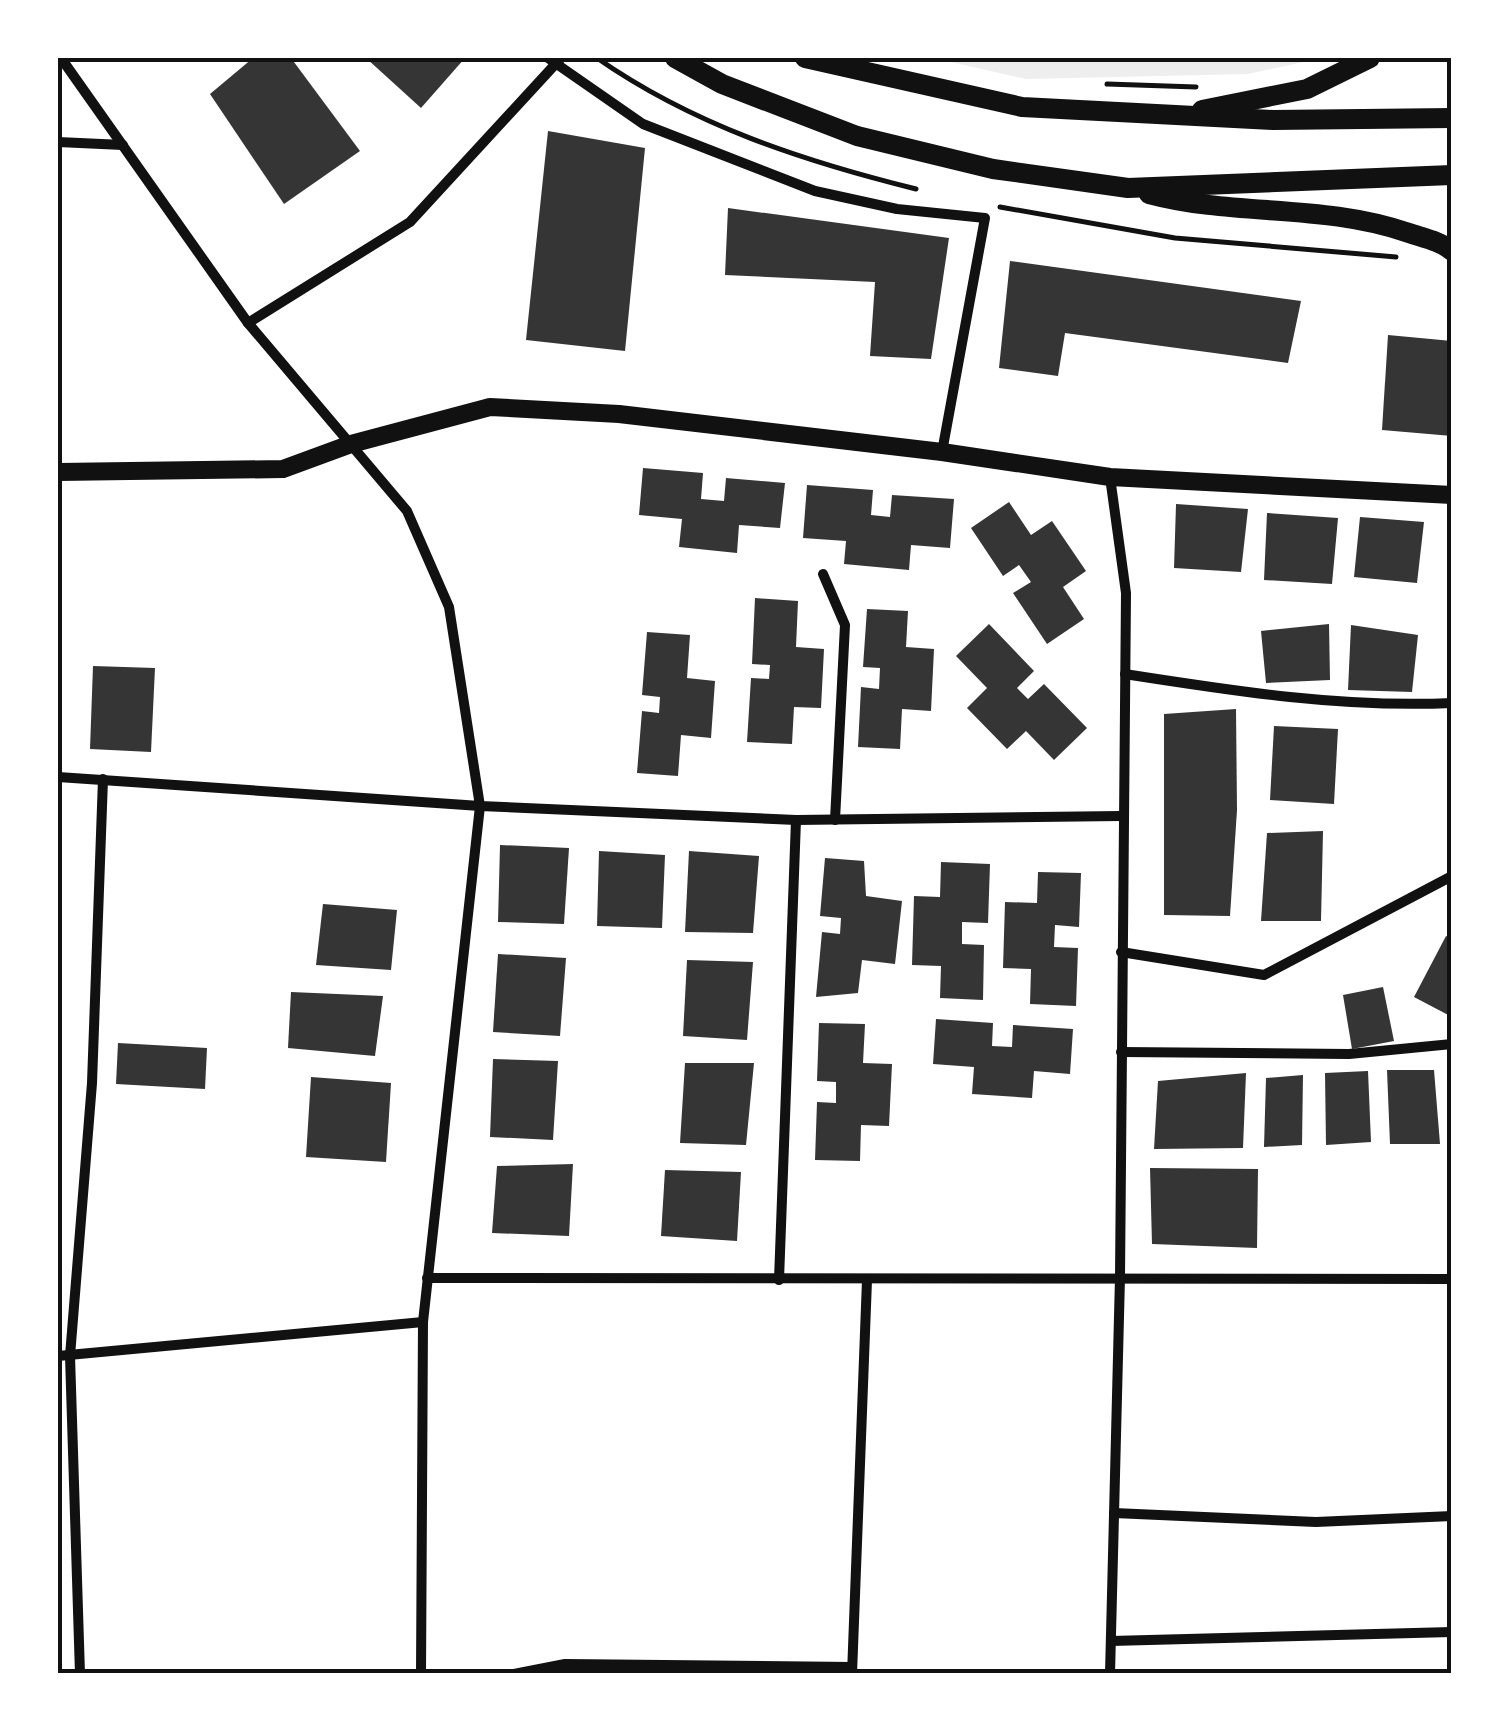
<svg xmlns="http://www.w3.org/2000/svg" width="1509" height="1731" font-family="Raleway,sans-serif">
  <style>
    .green { fill: #eee }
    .building { fill: #353535 }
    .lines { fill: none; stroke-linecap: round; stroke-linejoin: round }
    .path { stroke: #111; stroke-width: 5 }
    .minor { stroke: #111; stroke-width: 10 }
    .tertiary { stroke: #111; stroke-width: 18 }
    .secondary { stroke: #111; stroke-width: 20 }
    .neatline { fill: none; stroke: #111; stroke-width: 4 }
  </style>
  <rect width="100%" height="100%" fill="#fff"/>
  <!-- green -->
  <polygon class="green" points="933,58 1322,58 1248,74 1026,79"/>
  <!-- building -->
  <g class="building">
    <polygon points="253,58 291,58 360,151 284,204 210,94"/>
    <polygon points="366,58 465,58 421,108"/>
    <polygon points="548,131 645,148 625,351 526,340"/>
    <polygon points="728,208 949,238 931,359 870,356 875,282 725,275"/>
    <polygon points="1010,261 1301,301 1288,363 1065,333 1058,376 999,368"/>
    <polygon points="1388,335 1452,341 1452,436 1382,430"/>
    <polygon points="643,468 703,473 701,499 724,501 726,478 785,483 780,528 739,525 737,553 679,547 682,519 639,515"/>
    <polygon points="807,485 873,490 871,515 890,517 892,495 954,499 950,548 911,545 909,570 844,564 846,541 803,538"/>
    <polygon points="1009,502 1031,535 1052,521 1086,571 1063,587 1084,619 1047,644 1013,593 1031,582 1019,565 1003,576 971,528"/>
    <polygon points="1176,504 1248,509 1241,572 1174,568"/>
    <polygon points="1267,513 1338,518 1332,584 1264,580"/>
    <polygon points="1360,517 1424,522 1417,583 1354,577"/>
    <polygon points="755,598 798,601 796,647 824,649 821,708 794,707 792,744 747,742 751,678 769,679 770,665 752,664"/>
    <polygon points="867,609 908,611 906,647 934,649 931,711 902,709 900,749 858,747 861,687 879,689 880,668 863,667"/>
    <polygon points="989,624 1034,671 1017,688 1028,699 1044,684 1087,728 1054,760 1026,731 1007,749 967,708 987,688 956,656"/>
    <polygon points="1329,624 1330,680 1266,683 1261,631"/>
    <polygon points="1351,625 1418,635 1412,692 1348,690"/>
    <polygon points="647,632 690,635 687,678 715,681 711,738 681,735 678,776 637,773 642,711 659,713 660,697 642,695"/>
    <polygon points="93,666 155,668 151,752 90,749"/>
    <polygon points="1236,709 1237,810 1230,916 1164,915 1164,714"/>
    <polygon points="1274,726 1338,729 1334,804 1270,800"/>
    <polygon points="1323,831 1321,921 1261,921 1267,833"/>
    <polygon points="500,845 569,848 564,924 498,922"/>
    <polygon points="599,851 665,855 662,928 597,926"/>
    <polygon points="689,851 759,856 753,933 685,932"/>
    <polygon points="825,858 864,861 866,896 902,901 895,964 862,960 858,993 816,997 822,932 840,934 841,918 820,916"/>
    <polygon points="941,862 990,864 988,923 962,922 962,944 984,945 983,1000 940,998 941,966 912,965 914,896 940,897"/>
    <polygon points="1038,872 1081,873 1079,927 1055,925 1054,947 1078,948 1076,1006 1030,1004 1031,969 1003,968 1005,902 1037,903"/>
    <polygon points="323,904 397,910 391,970 316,965"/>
    <polygon points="1446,936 1452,939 1452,1017 1414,997"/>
    <polygon points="498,954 566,958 560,1036 493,1032"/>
    <polygon points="687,960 753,962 747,1040 683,1036"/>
    <polygon points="1383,987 1394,1041 1352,1049 1343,995"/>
    <polygon points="291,992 383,996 375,1056 288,1048"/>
    <polygon points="936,1019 993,1023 992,1046 1012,1047 1013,1025 1073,1029 1070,1074 1034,1071 1032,1098 972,1094 974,1067 933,1064"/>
    <polygon points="819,1023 865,1024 863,1063 892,1064 889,1126 861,1125 860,1161 815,1160 817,1102 836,1103 836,1082 817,1081"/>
    <polygon points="118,1043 207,1048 205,1089 116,1084"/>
    <polygon points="493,1059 558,1061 553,1140 490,1137"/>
    <polygon points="685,1063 754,1063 746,1145 680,1143"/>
    <polygon points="1387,1070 1434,1070 1440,1144 1390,1144"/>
    <polygon points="1368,1071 1371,1142 1326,1145 1325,1073"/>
    <polygon points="1246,1073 1243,1148 1154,1149 1158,1081"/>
    <polygon points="1303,1075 1302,1145 1264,1147 1266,1078"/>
    <polygon points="311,1077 391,1083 386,1162 306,1157"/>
    <polygon points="573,1164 569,1236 492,1233 497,1166"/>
    <polygon points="1150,1168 1258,1169 1257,1248 1152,1244"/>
    <polygon points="665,1170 741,1172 737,1241 661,1236"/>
  </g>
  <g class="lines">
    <!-- path -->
    <g class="path">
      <path d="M597,58C693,125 803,161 916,189"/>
      <polyline points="1451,58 1452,58"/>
      <polyline points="1107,84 1196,87"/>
      <polyline points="1000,207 1175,238 1396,257"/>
    </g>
    <!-- minor -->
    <g class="minor">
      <polyline points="61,58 248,323 407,511 449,607 480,806 423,1322 421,1674"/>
      <polyline points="548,58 643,124 815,191 897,209 985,218 942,452"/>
      <polyline points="58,142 123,145"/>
      <polyline points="248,323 410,222 561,58"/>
      <polyline points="823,574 845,625 835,820"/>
      <path d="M1125,674C1234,691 1341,708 1452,703"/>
      <polyline points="58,777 480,806 796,820 1121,816"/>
      <polyline points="1121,952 1264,975 1452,876"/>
      <polyline points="1121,1052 1349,1054 1452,1044"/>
      <polyline points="427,1278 1452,1279"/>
      <polyline points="779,1280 796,820"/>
      <polyline points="58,1356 423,1322"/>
      <polyline points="1114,1513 1316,1522 1452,1516"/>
      <polyline points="1111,1641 1452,1632"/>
      <polyline points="80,1674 70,1356 92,1083 103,779"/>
      <polyline points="514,1674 565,1664 852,1667"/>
      <polyline points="852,1674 867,1280"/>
      <polyline points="1110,1674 1120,1277 1126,593 1110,477"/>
    </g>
    <!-- tertiary -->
    <polyline class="tertiary" points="58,472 283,469 351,444 490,407 619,414 942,452 1110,477 1452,495"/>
    <!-- secondary -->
    <g class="secondary">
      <polyline points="675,58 722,84 857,136 993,169 1128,188 1452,175"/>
      <polyline points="805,58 1022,107 1273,120 1452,118"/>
      <polyline points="1202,110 1307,89 1370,58"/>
      <path d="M1149,194C1235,217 1322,203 1409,233C1424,238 1440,241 1452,251"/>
    </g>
  </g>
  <!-- border -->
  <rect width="1509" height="1731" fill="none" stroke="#ffffff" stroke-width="120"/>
  <rect x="60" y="60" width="1389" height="1611" class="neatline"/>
</svg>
